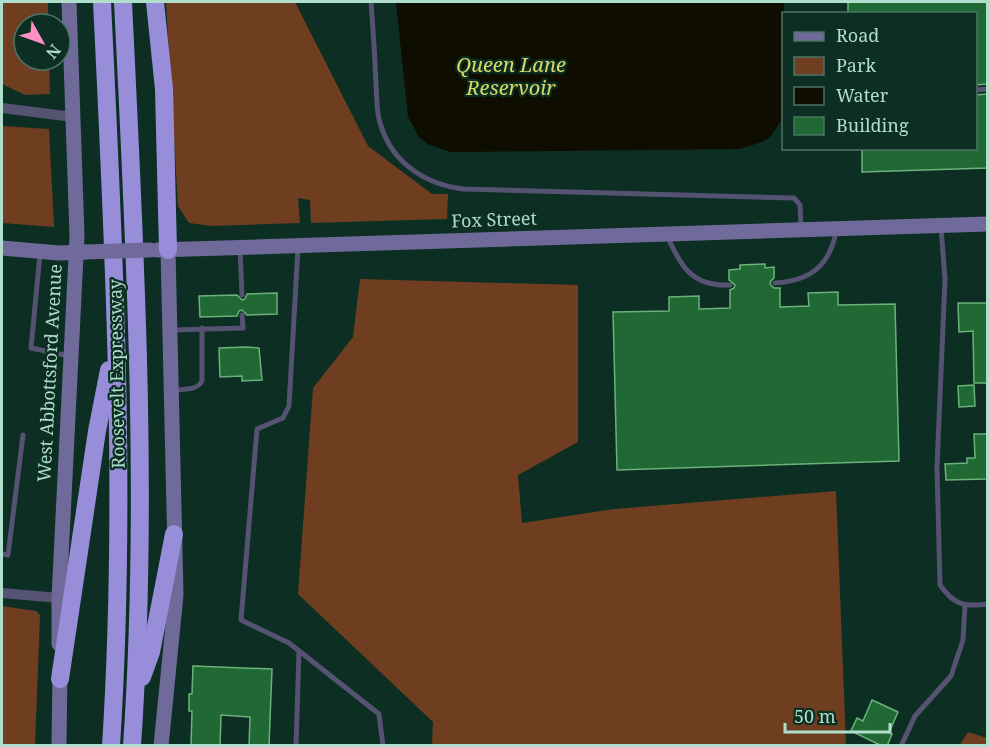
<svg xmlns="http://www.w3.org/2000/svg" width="989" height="747" font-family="'Noto Serif',serif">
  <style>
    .green { fill: #6f3e21 }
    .water { fill: #0e0d00 }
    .building { fill: #206934; stroke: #6bb279; stroke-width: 1.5 }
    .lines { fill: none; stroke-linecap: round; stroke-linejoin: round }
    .lane { stroke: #565271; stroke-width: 5 }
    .street { stroke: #565271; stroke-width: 10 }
    .secondary { stroke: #706a9a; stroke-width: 15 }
    .highway { stroke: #978dd8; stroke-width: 18 }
    .secondary-bridge { stroke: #706a9a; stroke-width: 15 }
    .labels { text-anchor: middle; stroke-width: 4.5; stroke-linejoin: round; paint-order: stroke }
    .street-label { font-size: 18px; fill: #b0decc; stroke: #0c2e23 }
    .water-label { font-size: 20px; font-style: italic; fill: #d9da64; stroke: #0c2e23 }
  </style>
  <rect width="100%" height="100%" fill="#0c2e23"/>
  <!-- green -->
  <g class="green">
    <polygon points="2,2 48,2 48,24 24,24 24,60 49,60 50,94 25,95 2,84"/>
    <polygon points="166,2 295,2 368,146 432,194 448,194 447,219 311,223 310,200 298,198 300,223 212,226 189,223 178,206"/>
    <polygon points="2,126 49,129 54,227 2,223"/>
    <polygon points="360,279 578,285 578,442 518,475 522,523 614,509 836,491 846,745 432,745 433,722 298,594 313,388 353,337"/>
    <polygon points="2,606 36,611 40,615 35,745 2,745"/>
    <polygon points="968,732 987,738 987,745 960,745"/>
  </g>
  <!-- water -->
  <polygon class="water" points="396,2 784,2 783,118 771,136 762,142 739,149 450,152 428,144 419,137 408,117"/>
  <!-- building -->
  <g class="building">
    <polygon points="848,2 987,2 987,84 975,85 975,14 848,14"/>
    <polygon points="987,94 987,168 862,172 862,148 975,148 975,95"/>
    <polygon points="765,264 765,268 774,267 774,278 771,281 770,284 774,288 780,288 780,307 809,306 808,293 838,292 838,305 895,304 899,461 617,470 613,312 669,311 669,297 699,296 699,309 730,308 730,290 734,288 735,285 729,280 729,270 740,269 740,265"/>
    <polygon points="277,293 277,314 247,315 242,310 239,311 237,316 200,317 199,296 237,295 242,300 245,299 247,294"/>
    <polygon points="958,303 987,303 987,383 974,383 973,331 959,332"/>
    <polygon points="246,347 259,348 262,380 242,381 242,376 220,377 219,348"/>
    <polygon points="974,385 975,406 959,407 958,386"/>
    <polygon points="974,434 987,434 987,479 946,480 945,464 967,463 967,458 975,458"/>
    <polygon points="193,666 272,669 269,746 249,746 250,717 221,715 220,746 191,746 192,711 189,711 189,694 192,694"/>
    <polygon points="872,700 898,712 889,733 892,734 887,746 882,746 851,731 857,718 863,721"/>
  </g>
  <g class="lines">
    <!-- lane -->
    <g class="lane">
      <path d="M371,2C373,29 375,57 376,85C377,98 376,113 381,126C393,164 427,185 464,189L794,198L800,205L801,228"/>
      <polyline points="976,90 988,89"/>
      <path d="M941,227L945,279L937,467L940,585C954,605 964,607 988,604"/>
      <path d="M667,235C680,266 692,287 730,285"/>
      <polyline points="298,247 289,406 283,418 257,429 241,620 289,643 379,714 383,746"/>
      <polyline points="240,249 242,295"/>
      <polyline points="40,254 31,348 69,356"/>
      <path d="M775,283C809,281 829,267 836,232"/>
      <polyline points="173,330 243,328 242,315"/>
      <path d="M173,390C183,389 197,391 202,381V328"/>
      <polyline points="2,554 8,555 23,435"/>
      <polyline points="296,746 299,651"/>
      <polyline points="901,746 915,716 951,676 963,640 965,605"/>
    </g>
    <!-- street -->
    <g class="street">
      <polyline points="2,108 73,117"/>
      <polyline points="2,593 59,598"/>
    </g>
    <!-- secondary -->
    <g class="secondary">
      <polyline points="2,248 59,253 85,252"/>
      <polyline points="157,250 988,224"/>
      <polyline points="59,644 59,598 77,236 69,2"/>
      <polyline points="59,746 60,668"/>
      <polyline points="161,746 176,595 168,250"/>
    </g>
    <!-- highway -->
    <g class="highway">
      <path d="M102,2C114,249 127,498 111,746"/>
      <path d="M123,2C135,249 149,498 132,746"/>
      <polyline points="155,2 164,89 168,250"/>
      <polyline points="142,677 151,652 174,534"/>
      <polyline points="60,679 97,431 109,370"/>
    </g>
    <!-- secondary-bridge -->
    <polyline class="secondary-bridge" points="85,252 150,250"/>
  </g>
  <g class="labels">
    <!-- street labels -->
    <g class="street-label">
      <text transform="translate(494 220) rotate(-2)" y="6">Fox Street</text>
      <text transform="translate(50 373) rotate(-87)" y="6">West Abbottsford Avenue</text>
      <text transform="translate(117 374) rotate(-91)" y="6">Roosevelt Expressway</text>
    </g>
    <!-- water labels -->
    <g class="water-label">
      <text x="511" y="72">Queen Lane<tspan x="511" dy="23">Reservoir</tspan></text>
    </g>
  </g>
  <!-- border -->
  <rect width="989" height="747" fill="none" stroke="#b0decc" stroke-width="6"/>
  <!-- legend -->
  <rect x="782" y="12" width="195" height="138" fill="#0c2e23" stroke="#4e7467" stroke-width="1.5"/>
  <rect x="794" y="32" width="30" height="9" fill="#706a9a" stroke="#4e7467" stroke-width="1.5"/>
  <text x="836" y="42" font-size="18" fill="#b0decc">Road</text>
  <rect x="794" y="57" width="30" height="18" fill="#6f3e21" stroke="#4e7467" stroke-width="1.5"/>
  <text x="836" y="72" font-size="18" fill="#b0decc">Park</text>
  <rect x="794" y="87" width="30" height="18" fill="#0e0d00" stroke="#4e7467" stroke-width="1.5"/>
  <text x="836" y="102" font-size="18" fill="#b0decc">Water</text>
  <rect x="794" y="117" width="30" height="18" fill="#206934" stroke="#4e7467" stroke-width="1.5"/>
  <text x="836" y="132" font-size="18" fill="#b0decc">Building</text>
  <!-- north arrow -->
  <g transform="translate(42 42) rotate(130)"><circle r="28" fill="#0c2e23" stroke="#4e7467" stroke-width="1.5"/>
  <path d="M0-4.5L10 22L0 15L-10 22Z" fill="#fb8fc6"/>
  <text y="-9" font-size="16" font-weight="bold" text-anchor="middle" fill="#b0decc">N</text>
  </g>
  <!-- scale -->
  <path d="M785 723v9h105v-9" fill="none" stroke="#b0decc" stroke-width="3"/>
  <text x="794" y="723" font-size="18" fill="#b0decc" stroke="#0c2e23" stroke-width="4.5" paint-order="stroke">50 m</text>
</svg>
